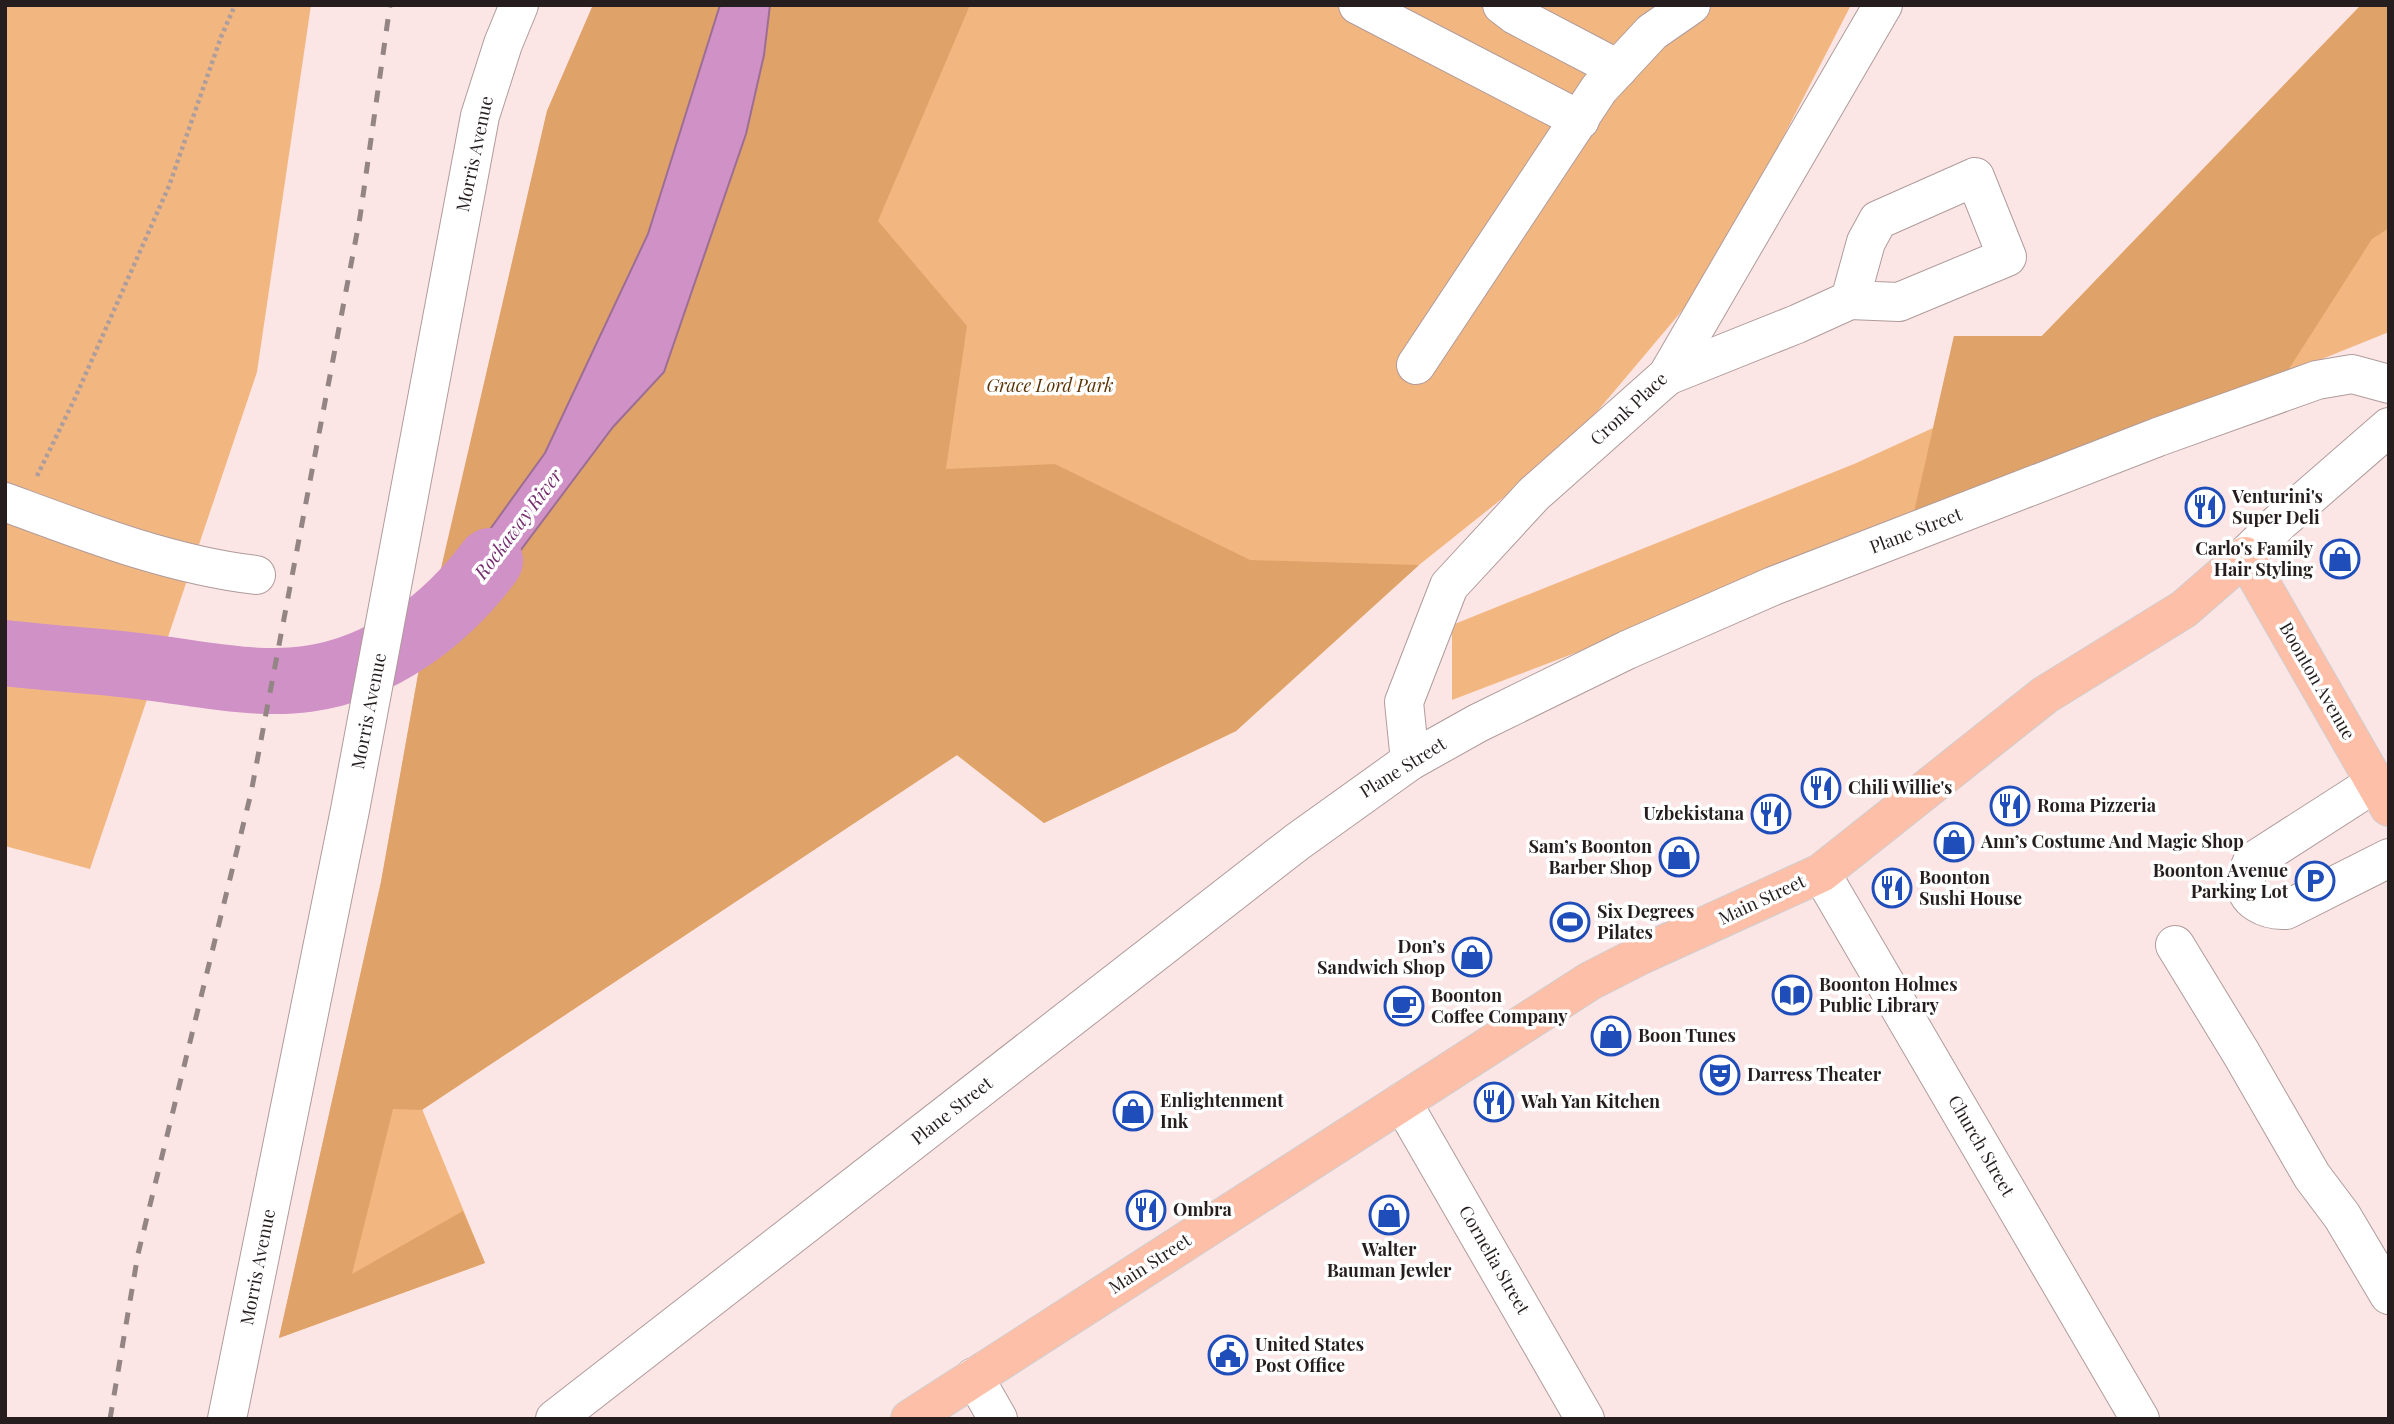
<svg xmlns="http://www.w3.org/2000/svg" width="2394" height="1424" font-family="'Playfair Display',serif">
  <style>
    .green { fill: #f2b781 }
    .forest { fill: #dfa268 }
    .water { fill: #d091c6; stroke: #9d6e94; stroke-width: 2 }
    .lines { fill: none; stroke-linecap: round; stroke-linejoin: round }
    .river { stroke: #d091c6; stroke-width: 66 }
    .minor-casing { stroke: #b09b9b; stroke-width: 40 }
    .major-casing { stroke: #cfcece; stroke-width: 40 }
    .path { stroke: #ae9d9d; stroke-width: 4.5; stroke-dasharray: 3.5 3.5; stroke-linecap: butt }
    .minor { stroke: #fff; stroke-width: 38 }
    .major { stroke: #febfa9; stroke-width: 38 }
    .rail { stroke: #948585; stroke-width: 5; stroke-dasharray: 12 12; stroke-linecap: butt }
    .labels { text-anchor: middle; stroke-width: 7; stroke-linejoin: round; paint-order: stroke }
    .street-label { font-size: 18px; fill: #261e1e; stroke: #fff }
    .park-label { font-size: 18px; font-style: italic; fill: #5b3303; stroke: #fff }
    .poi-label { font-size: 18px; font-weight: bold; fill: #261e1e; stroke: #fff; text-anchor: start }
    .water-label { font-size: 19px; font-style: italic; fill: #772d6f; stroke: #fff }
  </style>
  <rect width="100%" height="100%" fill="#fce5e5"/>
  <!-- green -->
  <g class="green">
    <polygon points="5,5 311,5 257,372 90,869 5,846"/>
    <polygon points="593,5 1851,5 1713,274 1568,446 1419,565 1236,731 1044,823 957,755 422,1109 485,1263 279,1338 381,882 421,658 547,111"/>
    <polygon points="2361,5 2389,5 2389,332 1911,525 1452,700 1452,625 1854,464 1933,428 1954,336 2042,336"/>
  </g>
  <!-- forest -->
  <g class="forest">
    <polygon points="593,5 720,5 648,234 545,453 483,539 439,577 547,111"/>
    <polygon points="770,5 970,5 878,221 967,326 946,469 1055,464 1250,560 1419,565 1236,731 1044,823 957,755 422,1110 393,1109 352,1274 463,1211 485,1263 279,1338 381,882 421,658 499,578 613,427 664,372 746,134 764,55"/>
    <polygon points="2361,5 2389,5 2389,228 2372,239 2285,375 1911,525 1954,336 2042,336"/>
  </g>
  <!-- water -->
  <polygon class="water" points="720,5 770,5 764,55 746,134 664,372 613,427 499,579 421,658 439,577 483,539 545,453 648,234"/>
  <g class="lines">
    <!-- river -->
    <path class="river" d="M5,653C55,659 104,661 154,668C202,674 258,686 307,679C382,669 446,620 490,561"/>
    <defs>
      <g id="minor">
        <polyline points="1358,5 1580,120"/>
        <polyline points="1502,5 1515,15 1618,69"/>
        <polyline points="1416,365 1599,89 1652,32 1691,5"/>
        <polyline points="1667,376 1797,324 1850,300 1899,302 2007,257 1975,177 1878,220 1866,242 1850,300"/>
        <path d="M5,502C86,532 170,565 256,575"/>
        <polyline points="2245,556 2281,521 2389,427"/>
        <polyline points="1410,761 1404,702 1449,586 1534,494 1667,376 1883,5"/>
        <path d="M2375,783L2252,862C2250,867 2247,873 2246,879C2242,901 2268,911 2286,910L2389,858"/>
        <polyline points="1821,873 2140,1419"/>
        <polyline points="2175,945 2241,1053 2312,1176 2342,1216 2389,1295"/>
        <polyline points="1402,1102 1585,1419"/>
        <polyline points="974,1377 998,1419"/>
        <polyline points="227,1419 350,810 480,116 503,44 519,5"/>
        <polyline points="555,1419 1297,842 1410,761 1478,723 1627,650 1773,586 2158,437 2317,380 2352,374 2389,384"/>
      </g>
      <polyline id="major" points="910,1419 1590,981 1641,955 1821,873 2045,695 2184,609 2245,556 2389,807"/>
    </defs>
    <!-- minor casing -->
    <use href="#minor" class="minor-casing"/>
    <!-- major casing -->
    <use href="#major" class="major-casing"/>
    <!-- path -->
    <polyline class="path" points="37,476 75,398 169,186 221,37 235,5"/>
    <!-- minor -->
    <use href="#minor" class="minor"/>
    <!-- major -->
    <use href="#major" class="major"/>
    <!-- rail -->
    <polyline class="rail" points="110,1419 138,1254 251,793 360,217 390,5"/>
  </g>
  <!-- icons -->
  <defs>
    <symbol id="restaurant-ring" viewBox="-11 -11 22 22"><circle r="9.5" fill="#fff" stroke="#1f4ebb" stroke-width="1.5"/><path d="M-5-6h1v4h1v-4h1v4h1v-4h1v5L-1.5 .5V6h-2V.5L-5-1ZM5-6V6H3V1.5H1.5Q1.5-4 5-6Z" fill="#1f4ebb"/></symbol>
    <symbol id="shop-ring" viewBox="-11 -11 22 22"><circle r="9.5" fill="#fff" stroke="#1f4ebb" stroke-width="1.5"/><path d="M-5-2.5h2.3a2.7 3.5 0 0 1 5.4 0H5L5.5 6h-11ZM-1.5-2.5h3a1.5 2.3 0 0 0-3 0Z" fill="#1f4ebb"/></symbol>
    <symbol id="parking-ring" viewBox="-11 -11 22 22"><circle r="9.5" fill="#fff" stroke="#1f4ebb" stroke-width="1.5"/><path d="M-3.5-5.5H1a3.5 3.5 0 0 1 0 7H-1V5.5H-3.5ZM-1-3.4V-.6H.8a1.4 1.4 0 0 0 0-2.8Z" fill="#1f4ebb"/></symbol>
    <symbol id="stadium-ring" viewBox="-11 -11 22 22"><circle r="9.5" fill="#fff" stroke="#1f4ebb" stroke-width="1.5"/><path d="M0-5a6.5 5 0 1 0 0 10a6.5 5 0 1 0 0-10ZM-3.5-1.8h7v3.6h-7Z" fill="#1f4ebb"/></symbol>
    <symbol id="library-ring" viewBox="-11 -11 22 22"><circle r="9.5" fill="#fff" stroke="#1f4ebb" stroke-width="1.5"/><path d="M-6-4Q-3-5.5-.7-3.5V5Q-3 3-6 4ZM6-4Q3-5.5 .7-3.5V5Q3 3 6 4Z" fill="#1f4ebb"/></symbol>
    <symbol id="cafe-ring" viewBox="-11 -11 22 22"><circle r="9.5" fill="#fff" stroke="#1f4ebb" stroke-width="1.5"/><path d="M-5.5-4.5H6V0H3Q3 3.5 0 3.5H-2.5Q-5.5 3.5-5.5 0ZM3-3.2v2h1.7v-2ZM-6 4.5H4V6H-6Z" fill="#1f4ebb"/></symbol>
    <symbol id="theatre-ring" viewBox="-11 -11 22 22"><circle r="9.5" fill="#fff" stroke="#1f4ebb" stroke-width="1.5"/><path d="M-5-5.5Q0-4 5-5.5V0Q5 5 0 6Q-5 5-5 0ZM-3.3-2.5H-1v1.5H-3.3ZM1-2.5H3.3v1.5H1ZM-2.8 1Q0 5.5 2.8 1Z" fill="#1f4ebb"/></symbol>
    <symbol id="civic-ring" viewBox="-11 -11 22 22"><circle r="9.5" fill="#fff" stroke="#1f4ebb" stroke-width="1.5"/><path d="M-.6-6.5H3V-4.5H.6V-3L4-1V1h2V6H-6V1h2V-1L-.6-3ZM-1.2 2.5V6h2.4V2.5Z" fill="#1f4ebb"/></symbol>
  </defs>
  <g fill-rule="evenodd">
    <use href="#restaurant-ring" x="2183" y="485" width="44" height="44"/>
    <use href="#shop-ring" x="2318" y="537" width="44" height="44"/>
    <use href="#restaurant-ring" x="1799" y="766" width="44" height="44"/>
    <use href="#restaurant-ring" x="1988" y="784" width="44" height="44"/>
    <use href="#restaurant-ring" x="1749" y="792" width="44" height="44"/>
    <use href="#shop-ring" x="1932" y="820" width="44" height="44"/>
    <use href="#shop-ring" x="1657" y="835" width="44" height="44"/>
    <use href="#parking-ring" x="2293" y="859" width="44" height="44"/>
    <use href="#restaurant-ring" x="1870" y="866" width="44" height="44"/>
    <use href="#stadium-ring" x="1548" y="900" width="44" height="44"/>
    <use href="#shop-ring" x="1450" y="935" width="44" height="44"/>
    <use href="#library-ring" x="1770" y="973" width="44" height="44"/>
    <use href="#cafe-ring" x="1382" y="984" width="44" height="44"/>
    <use href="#shop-ring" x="1589" y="1014" width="44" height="44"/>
    <use href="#theatre-ring" x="1698" y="1053" width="44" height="44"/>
    <use href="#restaurant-ring" x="1472" y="1080" width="44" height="44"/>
    <use href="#shop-ring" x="1111" y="1089" width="44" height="44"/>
    <use href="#restaurant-ring" x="1124" y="1188" width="44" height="44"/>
    <use href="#shop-ring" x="1367" y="1193" width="44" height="44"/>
    <use href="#civic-ring" x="1206" y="1333" width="44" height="44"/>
  </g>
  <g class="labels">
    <!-- street labels -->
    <g class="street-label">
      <text transform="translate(475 154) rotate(-78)" y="6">Morris Avenue</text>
      <text transform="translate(1629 409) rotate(-43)" y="6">Cronk Place</text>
      <text transform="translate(1916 531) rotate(-21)" y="6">Plane Street</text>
      <text transform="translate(2317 681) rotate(60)" y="6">Boonton Avenue</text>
      <text transform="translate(369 711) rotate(-79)" y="6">Morris Avenue</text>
      <text transform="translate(1403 768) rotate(-32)" y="6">Plane Street</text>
      <text transform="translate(1762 900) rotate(-25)" y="6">Main Street</text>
      <text transform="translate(952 1111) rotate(-38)" y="6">Plane Street</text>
      <text transform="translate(1981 1146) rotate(60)" y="6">Church Street</text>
      <text transform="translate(1494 1260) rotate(60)" y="6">Cornelia Street</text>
      <text transform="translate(1150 1264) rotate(-33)" y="6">Main Street</text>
      <text transform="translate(258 1267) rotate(-79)" y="6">Morris Avenue</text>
    </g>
    <!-- park labels -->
    <g class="park-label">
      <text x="1050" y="392">Grace Lord Park</text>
    </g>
    <!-- poi labels -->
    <g class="poi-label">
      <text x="2232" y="503">Venturini's<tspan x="2232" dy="21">Super Deli</tspan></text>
      <text x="2313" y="555" text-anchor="end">Carlo's Family<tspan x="2313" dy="21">Hair Styling</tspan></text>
      <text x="1848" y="794">Chili Willie's</text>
      <text x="2037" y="812">Roma Pizzeria</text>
      <text x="1744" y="820" text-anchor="end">Uzbekistana</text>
      <text x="1981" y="848">Ann’s Costume And Magic Shop</text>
      <text x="1652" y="853" text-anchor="end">Sam’s Boonton<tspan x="1652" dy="21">Barber Shop</tspan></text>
      <text x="2288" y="877" text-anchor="end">Boonton Avenue<tspan x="2288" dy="21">Parking Lot</tspan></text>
      <text x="1919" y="884">Boonton<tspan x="1919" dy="21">Sushi House</tspan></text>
      <text x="1597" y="918">Six Degrees<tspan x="1597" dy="21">Pilates</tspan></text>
      <text x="1445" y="953" text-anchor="end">Don’s<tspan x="1445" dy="21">Sandwich Shop</tspan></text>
      <text x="1819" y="991">Boonton Holmes<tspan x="1819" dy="21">Public Library</tspan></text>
      <text x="1431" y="1002">Boonton<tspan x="1431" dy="21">Coffee Company</tspan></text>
      <text x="1638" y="1042">Boon Tunes</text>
      <text x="1747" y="1081">Darress Theater</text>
      <text x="1160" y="1107">Enlightenment<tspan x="1160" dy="21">Ink</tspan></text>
      <text x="1521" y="1108">Wah Yan Kitchen</text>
      <text x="1173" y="1216">Ombra</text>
      <text x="1389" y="1256" text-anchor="middle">Walter<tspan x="1389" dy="21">Bauman Jewler</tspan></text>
      <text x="1255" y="1351">United States<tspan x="1255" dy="21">Post Office</tspan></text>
    </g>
    <!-- water labels -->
    <g class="water-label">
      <text transform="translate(518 524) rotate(-53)" y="7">Rockaway River</text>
    </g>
  </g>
  <!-- border -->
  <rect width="2394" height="1424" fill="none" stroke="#261e1e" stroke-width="14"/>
</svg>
